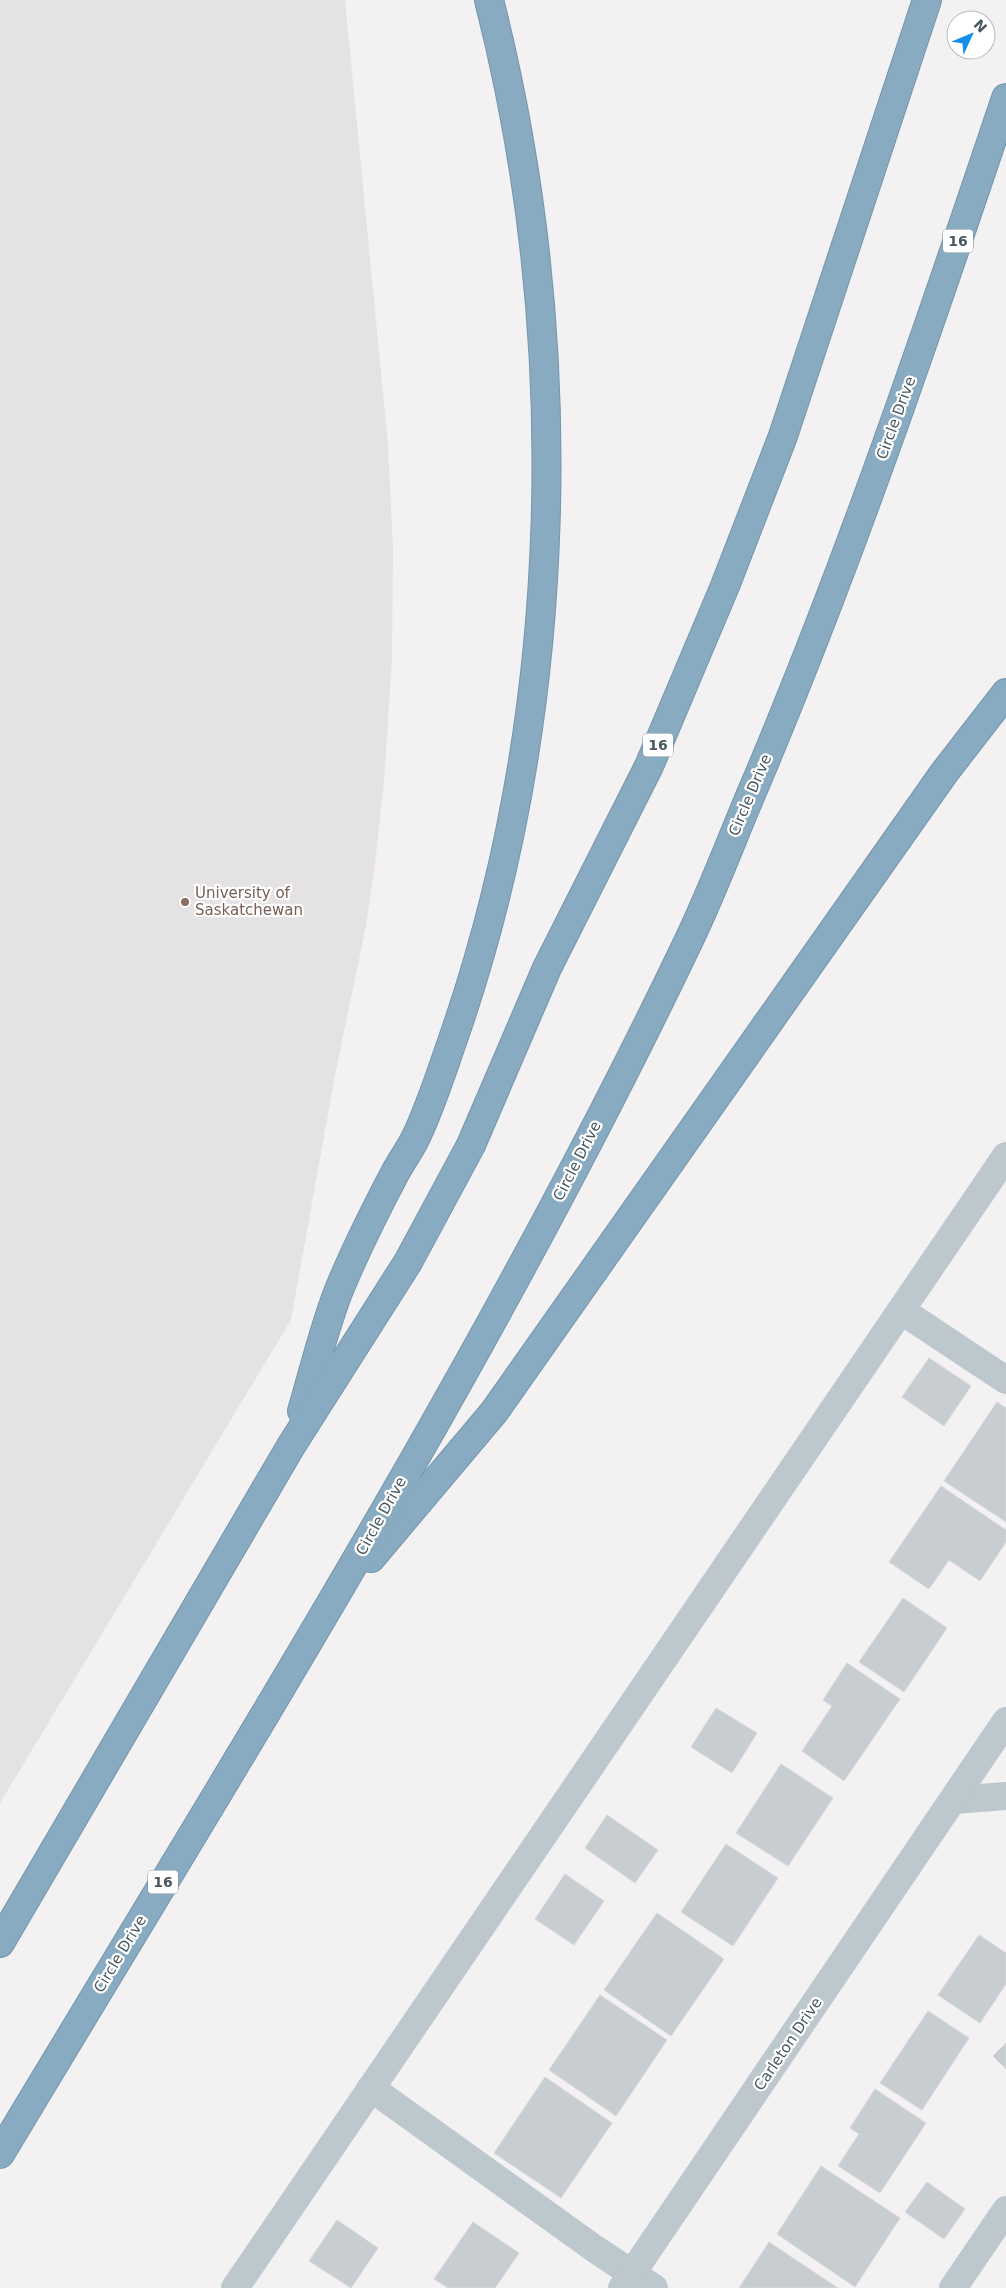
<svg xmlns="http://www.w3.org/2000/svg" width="1006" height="2288" font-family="'DejaVu Sans',sans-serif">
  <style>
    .education { fill: #e5e2e4 }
    .building { fill: #c8cdd1; stroke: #d5d8dd }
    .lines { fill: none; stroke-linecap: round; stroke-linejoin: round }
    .highway-casing { stroke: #7396ad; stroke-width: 30 }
    .minor { stroke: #bcc8ce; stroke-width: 28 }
    .highway { stroke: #88abc1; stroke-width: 28 }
    .education-dot { fill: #8d6e63; stroke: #fff; stroke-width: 2 }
    .labels { text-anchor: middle; stroke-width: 4.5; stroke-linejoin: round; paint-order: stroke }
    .shield { fill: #fff; stroke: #7f8a90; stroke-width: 1 }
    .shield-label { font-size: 14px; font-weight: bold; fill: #485860 }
    .street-label { font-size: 15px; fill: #485860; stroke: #fff }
    .education-label { font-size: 15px; fill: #785e54; stroke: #fff; text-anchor: start }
  </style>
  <rect width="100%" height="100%" fill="#f4f1f2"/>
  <!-- education -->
  <polygon class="education" points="0,0 345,0 388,445 393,549 392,657 384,783 374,872 365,931 335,1075 291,1320 0,1803"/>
  <!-- building -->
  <g class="building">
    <polygon points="929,1358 971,1386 944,1426 902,1397"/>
    <polygon points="997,1402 1006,1408 1006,1522 944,1481"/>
    <polygon points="941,1486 1006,1530 1006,1542 980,1581 949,1560 929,1589 889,1562"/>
    <polygon points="903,1598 947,1628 904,1692 859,1662"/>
    <polygon points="847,1663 900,1699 844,1781 802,1751 832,1706 823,1700"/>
    <polygon points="716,1708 757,1733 732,1773 691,1747"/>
    <polygon points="781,1764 833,1798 788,1866 736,1833"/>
    <polygon points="607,1815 658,1850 635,1883 585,1848"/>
    <polygon points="726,1844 778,1878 733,1946 681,1912"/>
    <polygon points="565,1874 604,1901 574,1945 535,1919"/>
    <polygon points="657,1913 724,1959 671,2036 604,1990"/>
    <polygon points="979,1935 1006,1953 1006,1984 980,2023 938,1995"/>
    <polygon points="600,1995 667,2040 616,2116 549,2070"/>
    <polygon points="928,2011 969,2038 922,2110 880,2083"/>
    <polygon points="1006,2043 1006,2069 993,2056"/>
    <polygon points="545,2077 612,2123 561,2198 494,2153"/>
    <polygon points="875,2089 926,2123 880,2193 838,2166 859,2134 850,2128"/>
    <polygon points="821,2166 900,2218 855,2287 777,2234"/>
    <polygon points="927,2182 965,2209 944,2239 905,2212"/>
    <polygon points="337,2220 378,2248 351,2288 309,2261"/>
    <polygon points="473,2222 519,2253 495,2288 448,2288 434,2279"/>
    <polygon points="769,2242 838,2288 739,2288"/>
  </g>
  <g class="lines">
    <defs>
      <g id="highway">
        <path d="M302,1411C314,1371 325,1323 341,1285C357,1247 376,1209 395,1173C401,1162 408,1152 414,1141C430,1109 441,1073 453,1039C567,712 574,334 489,0"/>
        <polyline points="371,1558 494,1412 944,773 1006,693"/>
        <polyline points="0,1943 291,1446 408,1262 471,1145 547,968 649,766 725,586 783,436 927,0"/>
        <path d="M0,2154C239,1756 489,1359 689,940C714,888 734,833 757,780C851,557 929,327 1006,98"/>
      </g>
    </defs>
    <!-- highway casing -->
    <use href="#highway" class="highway-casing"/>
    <!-- minor -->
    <g class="minor">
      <polyline points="902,1311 1006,1380"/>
      <polyline points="954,1800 1006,1796"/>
      <polyline points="371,2088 595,2249 654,2288"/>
      <polyline points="235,2288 1006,1156"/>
      <polyline points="622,2288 1006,1721"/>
      <polyline points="953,2288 1006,2210"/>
    </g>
    <!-- highway -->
    <use href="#highway" class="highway"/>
  </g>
  <!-- markers -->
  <circle class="education-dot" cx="185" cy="902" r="5"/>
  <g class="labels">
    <!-- shield labels -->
    <g class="shield">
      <rect x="943" y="229.5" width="30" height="23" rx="4"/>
      <rect x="643" y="733.5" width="30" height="23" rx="4"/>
      <rect x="148" y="1870.5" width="30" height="23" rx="4"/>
    </g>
    <g class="shield-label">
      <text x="958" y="246">16</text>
      <text x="658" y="750">16</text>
      <text x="163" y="1887">16</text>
    </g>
    <!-- street labels -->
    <g class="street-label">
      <text transform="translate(896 418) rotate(-70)" y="5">Circle Drive</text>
      <text transform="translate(750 795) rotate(-67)" y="5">Circle Drive</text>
      <text transform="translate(577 1161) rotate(-63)" y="5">Circle Drive</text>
      <text transform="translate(381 1516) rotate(-61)" y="5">Circle Drive</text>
      <text transform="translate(120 1954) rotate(-59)" y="5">Circle Drive</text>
      <text transform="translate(788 2044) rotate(-56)" y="5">Carleton Drive</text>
    </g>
    <!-- education labels -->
    <g class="education-label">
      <text x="195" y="898">University of<tspan x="195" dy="17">Saskatchewan</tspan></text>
    </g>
  </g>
  <!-- north arrow -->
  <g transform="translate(971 35) rotate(46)"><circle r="24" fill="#ffffff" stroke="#b6bcbf"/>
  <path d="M0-4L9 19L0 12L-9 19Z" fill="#138eec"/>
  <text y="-8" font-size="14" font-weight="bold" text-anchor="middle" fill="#485860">N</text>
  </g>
</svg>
